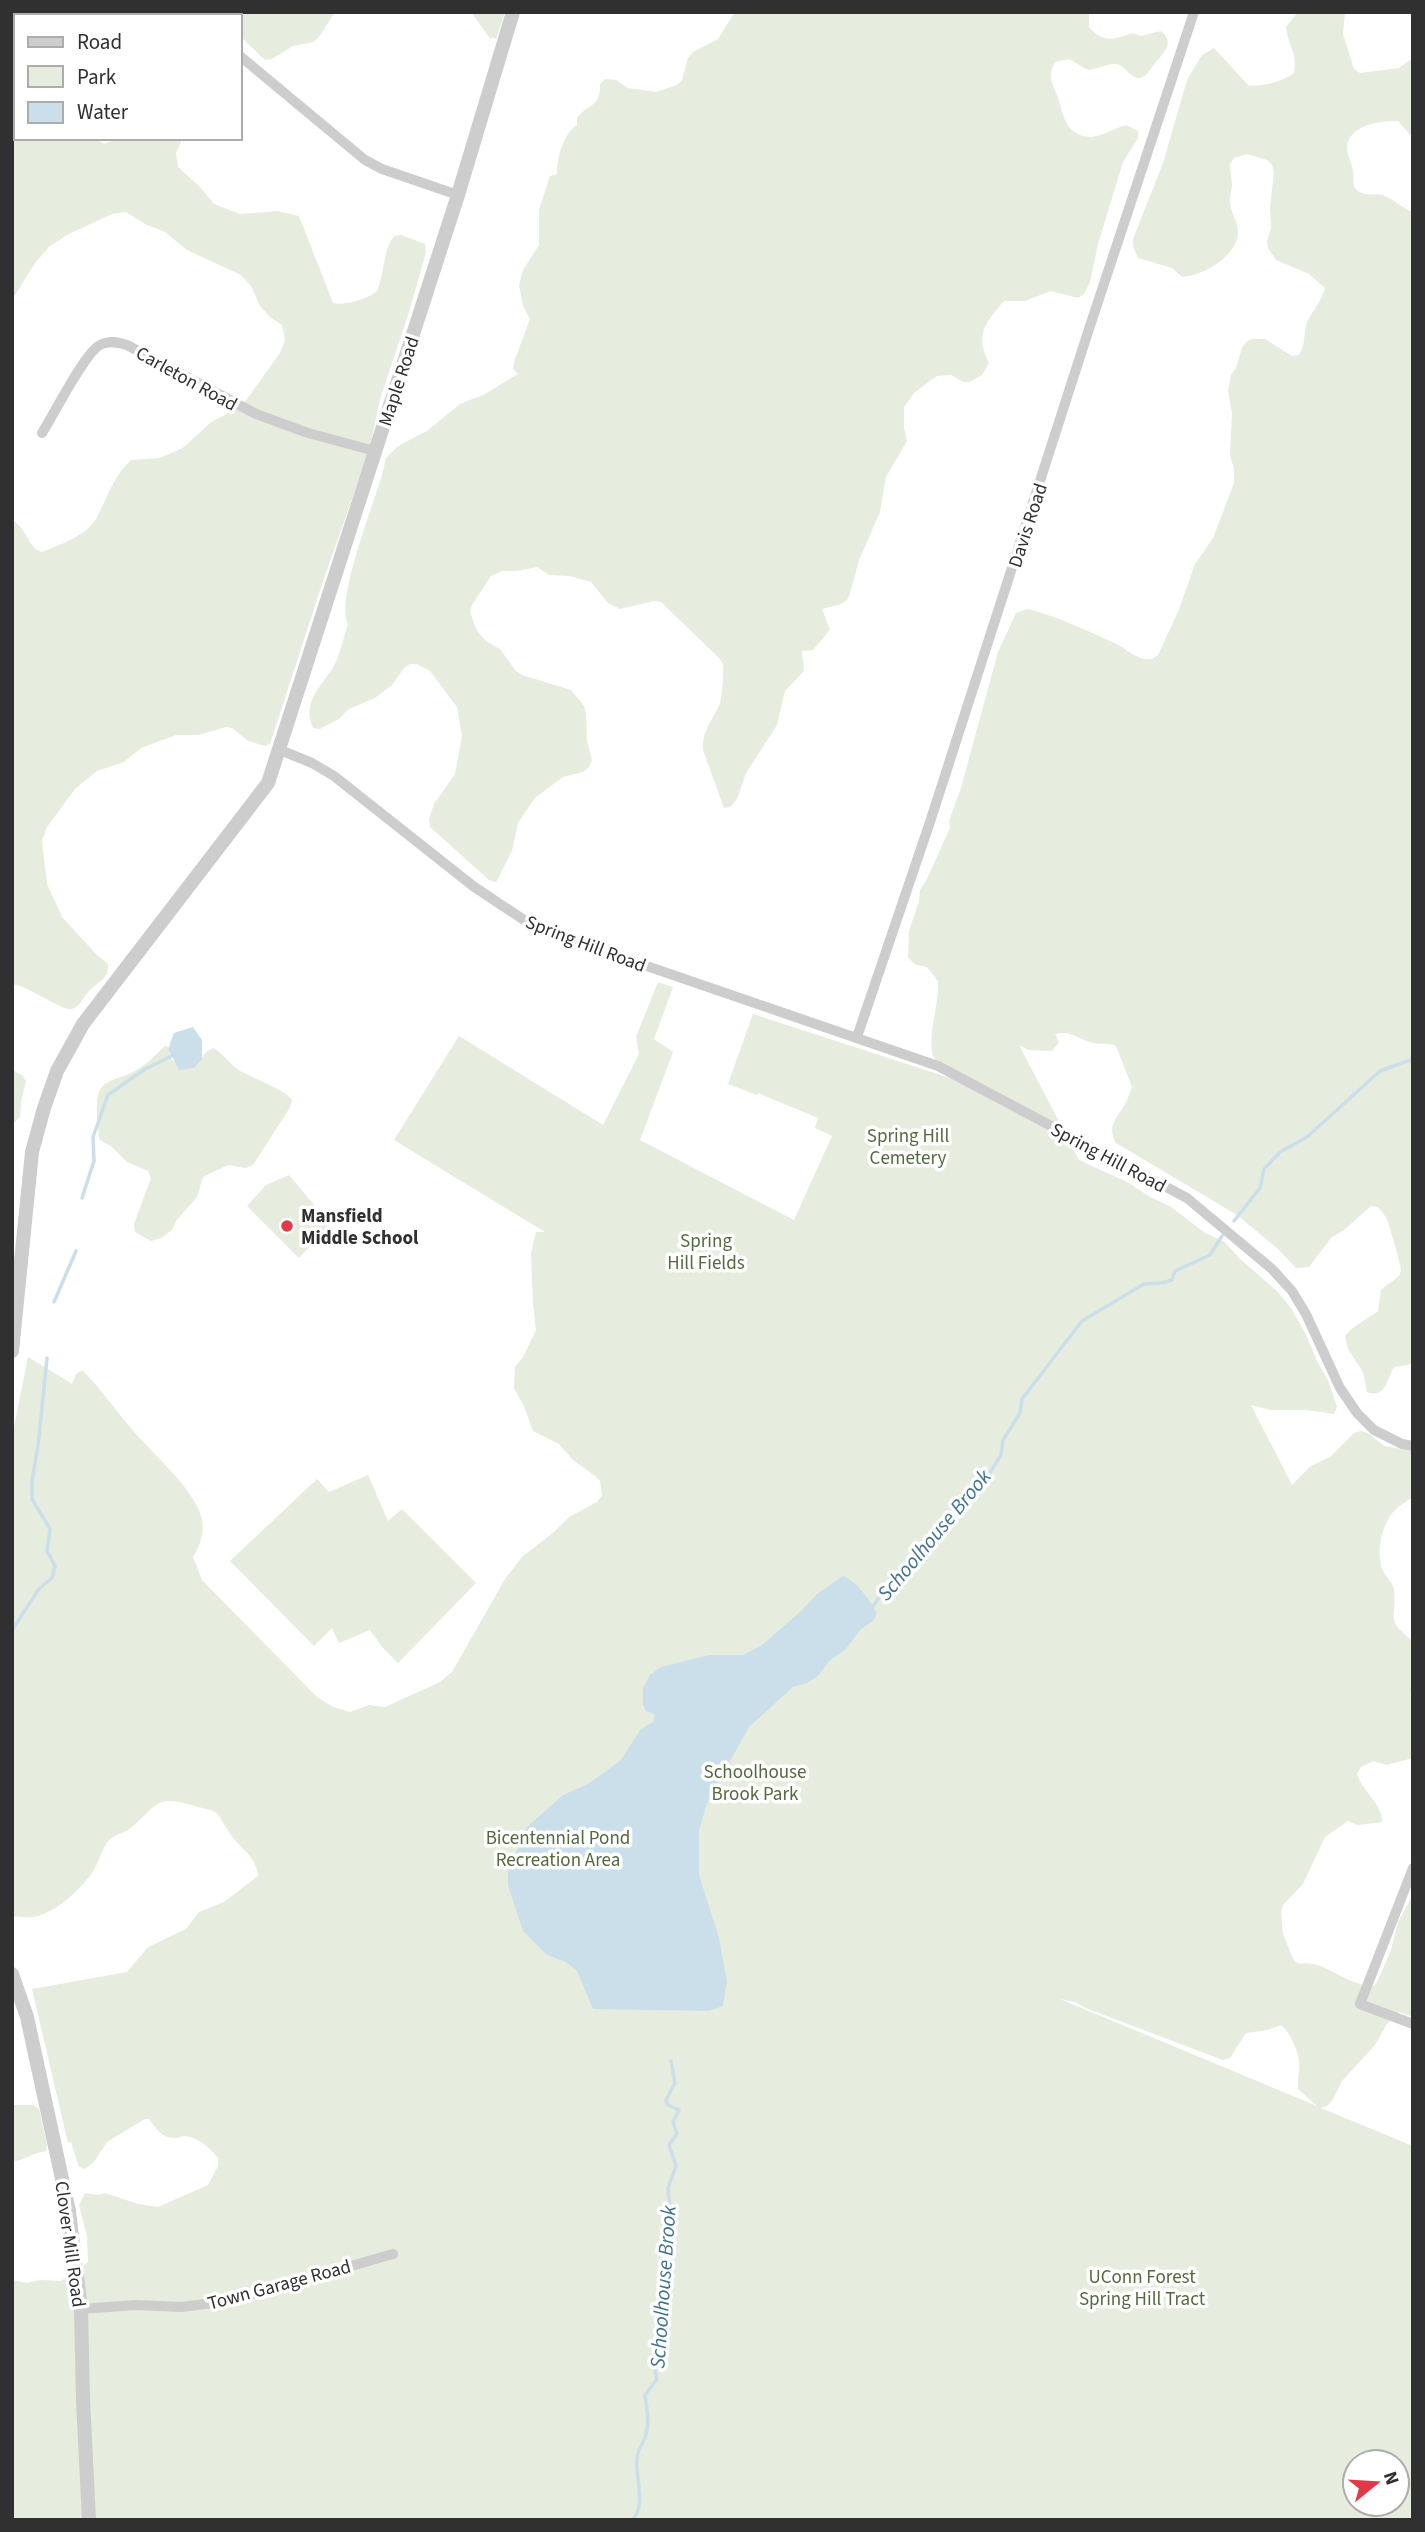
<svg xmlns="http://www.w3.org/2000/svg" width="1425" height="2532" font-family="'Source Sans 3',sans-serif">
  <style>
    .green { fill: #e6ecde; fill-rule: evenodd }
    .water { fill: #cbdfeb }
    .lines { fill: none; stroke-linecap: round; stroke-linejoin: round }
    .stream { stroke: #cbdfeb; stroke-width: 3.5 }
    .minor { stroke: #cdcdcd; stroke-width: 10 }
    .tertiary { stroke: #cdcdcd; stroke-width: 14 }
    .poi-dot { fill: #de3a4a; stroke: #fff; stroke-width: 2.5 }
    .labels { text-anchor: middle; stroke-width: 7; stroke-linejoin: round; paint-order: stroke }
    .street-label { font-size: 19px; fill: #303030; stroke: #fff }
    .park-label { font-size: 19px; fill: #546a3e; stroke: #fff }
    .poi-label { font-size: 19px; font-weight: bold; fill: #303030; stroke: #fff; text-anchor: start }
    .water-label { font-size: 21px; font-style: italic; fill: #40728f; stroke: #fff }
  </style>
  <rect width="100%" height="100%" fill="#fff"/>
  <!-- green -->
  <g class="green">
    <polygon points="239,12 335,12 319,37 313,42 293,46 272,59 265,60 240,36"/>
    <polygon points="471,12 505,12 496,39 492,37 491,40"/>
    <path d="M735,12H1089V27C1103,44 1115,39 1133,33L1140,36L1161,31C1175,42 1164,53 1155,63C1150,69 1147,77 1139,78C1129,78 1125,64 1115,64C1107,64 1096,69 1088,70L1069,59L1055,62C1048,75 1051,80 1056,93C1064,111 1062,135 1090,137C1101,137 1115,128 1126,125L1138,131V138L1123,162L1098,244L1090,282L1084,294L1078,298L1051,291L1025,301H1004C986,322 974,335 989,363L982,375L970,382H963L951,375L937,376L914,393L904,407V428L907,441L886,477L880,512L859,560L850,594L847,600L841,604L822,609L830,630L813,650L802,651L804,671L785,691L777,725L746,773L737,799L730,807L724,808L703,750C701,732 713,720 720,703C722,696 724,673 723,664L719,658L661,602L654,601L620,609L608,603L591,582L570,576L549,575L537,567L517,571H502L491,576L472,605L470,612L477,631L486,641L500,649L516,671L522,675L571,690L584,706L586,713L587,741L592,760L589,767L583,772L563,777L535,798L518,823L512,851L496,882L489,880L430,827L429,819L434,804L455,774L462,736L457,707L430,671L417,664H410L404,668L392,685L375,698L349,709L339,719L320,729L313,728C300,700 326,683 336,662C341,650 344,636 348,624C335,601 374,503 382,475L386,458L398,446L427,431L460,404L485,394L518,374L513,369L514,362L530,319L523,306L519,285L523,270L539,245V210L550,176L557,174C557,158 563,134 577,125V118C588,103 601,108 600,84L605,79L616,80L628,88L656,92L677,85L682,80L688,58L693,52L718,39Z"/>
    <path d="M1298,12H1345L1343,34L1354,69L1360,73L1399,68L1413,58V138L1398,121C1380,120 1345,126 1347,150C1348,157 1352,164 1353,171C1355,179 1351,186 1358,191C1366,197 1376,192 1385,196C1394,200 1404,208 1413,213V1362L1408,1365L1394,1367C1386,1380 1386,1399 1367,1392L1363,1372L1348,1349L1345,1336C1355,1324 1366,1320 1378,1311L1381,1290C1387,1283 1399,1280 1401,1271C1402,1268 1390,1228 1388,1222C1386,1216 1382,1212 1378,1207L1371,1206L1344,1230L1331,1238L1309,1267L1296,1268L1277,1248L1237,1215L1116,1143C1106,1126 1118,1117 1125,1104C1128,1099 1130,1092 1132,1087L1116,1046C1108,1042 1102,1045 1093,1043C1079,1040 1072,1030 1055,1034L1059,1042L1052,1051L1028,1050L1019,1045L1079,1160L1129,1183L1150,1197L1170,1206L1205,1233L1225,1242L1239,1258L1277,1291L1291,1308L1306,1335L1317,1361L1328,1380L1337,1407L1334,1414L1307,1410H1271L1251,1405L1292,1485L1311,1466L1330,1457L1354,1433L1361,1431L1368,1433L1384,1446L1413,1451V1497C1407,1501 1400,1505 1395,1510C1382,1523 1375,1553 1383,1571C1386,1578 1393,1582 1394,1590C1397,1619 1384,1619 1413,1641V1652L1410,1653L1413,1655V1691L1410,1695L1413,1697V1758L1387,1765L1373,1761L1361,1767L1357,1774C1362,1792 1382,1802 1382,1822L1358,1825L1348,1821L1325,1837L1303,1884L1283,1905L1281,1912L1283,1934L1294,1961L1300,1964C1317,1960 1335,1974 1349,1980C1356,1983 1364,1985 1372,1987L1377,1982L1391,1950L1398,1922L1413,1895V2017L1399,2012L1387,2024L1375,2045L1342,2081L1332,2101L1327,2106L1321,2108L1413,2146V2520H12V2280L27,2283L41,2280L61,2281L88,2262L87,2237L79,2205L85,2193L99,2195L105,2193L138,2204L158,2207L208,2185L218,2166V2158C211,2149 199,2138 186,2136C180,2136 181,2138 175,2138C162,2139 156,2128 149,2119H145L107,2142L94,2162L85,2169L79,2167L71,2142L68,2143L32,1989L127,1972L148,1947L186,1929L199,1912L224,1902L258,1876C256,1854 237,1847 227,1829C214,1807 219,1813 195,1806C156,1795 160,1802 132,1827C126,1833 115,1834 109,1840C101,1850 99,1863 92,1873C80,1890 58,1910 38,1916C32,1918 19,1917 12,1916V1437L28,1357L72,1384L76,1374L82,1370C101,1388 114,1409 131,1428C150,1452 193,1487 201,1516C205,1531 201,1544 193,1557L202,1580L317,1697L333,1707L350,1712L369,1705L385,1707L440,1682L452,1672L505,1579L522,1557L554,1532L569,1517L597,1502L602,1495L600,1481L595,1476L573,1460L559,1444L533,1431L524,1406L514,1388L515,1367L523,1357L536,1330L533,1303L531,1253L536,1232H545L394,1140L459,1036L603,1125L639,1054L636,1037L658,982L673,987L654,1039L673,1052L640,1140L794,1220L832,1136L815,1128L818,1118L758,1093L757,1095L728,1084L753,1014L950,1078C947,1066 934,1064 932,1052C929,1028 939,1006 938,981L927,967L916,965L908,958L909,931L919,901L920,890L927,879L950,828L949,821L961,788L998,652L1016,613L1028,609C1056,616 1086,630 1112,642C1127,648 1136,661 1152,659L1158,655L1178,612L1195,564L1213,538L1234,483V469L1230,455L1232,413L1228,391L1231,375L1236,368L1242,348L1246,342L1251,339H1265L1292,356L1299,355C1306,345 1303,331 1308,320C1314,309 1322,300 1325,288L1309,274L1276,260L1268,248L1267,241L1271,228L1270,208L1274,172L1272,165L1267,160L1247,154L1234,158L1230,164C1230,171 1232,179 1232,186C1232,191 1229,197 1230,202C1231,214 1238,221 1238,233C1237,256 1203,276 1182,277L1172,268L1138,258L1133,246V239L1163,163L1187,80L1202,55L1214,48L1249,86C1266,85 1280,83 1294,73C1298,54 1288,46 1286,27ZM1060,1999L1075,2002L1088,2009L1223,2060L1230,2058L1246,2033L1267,2030L1281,2025C1289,2031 1298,2050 1299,2061C1300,2070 1297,2080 1298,2089L1317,2106ZM1355,2462H1397V2504H1355Z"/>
    <path d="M12,65L16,71V138H96L104,144L117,138H183L176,153L178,167L200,187L214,204L240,214L278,211L299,216L333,303C344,306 368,299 377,291C385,274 382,251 394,236L401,235L425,244L426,252L409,312L380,399L370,448L321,587L270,744L265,746L248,741L232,728L226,727L198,735H176L141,748L124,762L97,771L75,789L47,827L42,841L47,884L62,917L97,955L108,964C109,978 100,981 91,989C84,995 80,1007 72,1009C64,1012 27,985 12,984V520C29,530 26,546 42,552C61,544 87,536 97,517C107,498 114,475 131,460L159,458L172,453L184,447L211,422L242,406L280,353L285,340L282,325L270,317L260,306L251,286L241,275L187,250L165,232L145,224L126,212L112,214L67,235L50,246L35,263L12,300Z"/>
    <path d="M165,1046L168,1047L172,1060L182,1065L198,1063L207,1051L214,1048C223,1054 230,1064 239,1070C253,1079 283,1088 292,1100L289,1109L253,1165L246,1168L228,1165L203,1177L197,1197L176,1221L172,1230L161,1238L151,1241L135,1232L134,1224L151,1178L148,1171L127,1162L112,1147L100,1140C97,1129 94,1095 102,1087C109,1079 121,1078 131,1073C146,1066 154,1056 165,1046Z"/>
    <polygon points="12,1070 22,1075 26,1081 21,1102 20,1117 15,1122 12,1122"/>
    <polygon points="289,1175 330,1224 299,1258 247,1206 266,1185"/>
    <polygon points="368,1475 388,1521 402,1509 476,1583 398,1663 383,1648 370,1630 339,1643 332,1628 314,1646 230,1561 317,1479 329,1492"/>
    <path d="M12,2105H33L39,2109L47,2144L46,2151C33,2153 24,2160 12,2162Z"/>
  </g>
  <!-- water -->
  <g class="water">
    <polygon points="193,1027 202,1040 202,1059 194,1068 179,1070 168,1049 174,1033"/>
    <path d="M843,1576C856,1580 871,1602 877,1613L874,1620L861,1629L845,1650L830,1660L818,1676L807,1683L793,1687L749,1727L707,1803L699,1831V1875L719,1938L727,1981L723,2006L709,2011L593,2009L577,1971L566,1962L547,1955L523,1931L508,1885V1872L527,1827L563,1795L588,1784L620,1761L641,1729L653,1722L655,1715L646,1711L643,1705V1688L650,1675L661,1667L709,1655H743L762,1645L801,1611L817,1594Z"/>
  </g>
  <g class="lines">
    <!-- stream -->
    <g class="stream">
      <polyline points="82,1198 94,1161 93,1137 108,1095 145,1069 172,1056"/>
      <polyline points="1234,1221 1260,1188 1264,1169 1280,1152 1307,1137 1380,1071 1413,1059"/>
      <polyline points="54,1302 76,1251"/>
      <polyline points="871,1609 894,1576 931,1534 970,1498 989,1474 1001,1455 1003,1440 1020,1413 1022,1399 1082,1321 1144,1284 1162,1283 1172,1280 1175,1271 1210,1255 1222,1236"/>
      <polyline points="12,1630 39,1589 52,1578 55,1566 47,1551 50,1529 32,1499 32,1481 38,1446 47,1358"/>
      <path d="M632,2520C647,2507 635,2477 637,2459C637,2451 642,2445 645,2438C650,2423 647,2410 645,2395L657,2379L655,2371L660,2335L657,2324L661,2300L659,2286L668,2244L663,2222L670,2207L668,2188L676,2166L669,2145L677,2134L673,2122L679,2110L668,2105L666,2100L675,2083L671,2061"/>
    </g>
    <!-- minor -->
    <g class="minor">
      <polyline points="189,12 193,16"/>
      <polyline points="240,56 365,160 382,169 458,195"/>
      <path d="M42,433C53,416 85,352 100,345C109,340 118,342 127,345L256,414L308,433L375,451"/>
      <polyline points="280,750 312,763 334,776 473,886 536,928 938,1066 1187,1198 1272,1269 1292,1291 1306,1314 1340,1388 1357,1413 1374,1430 1402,1444 1413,1446"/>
      <polyline points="857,1037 930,822 1088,332 1194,12"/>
      <polyline points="1413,1868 1360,2004 1413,2024"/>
      <polyline points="81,2309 135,2305 182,2307 228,2301 393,2254"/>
    </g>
    <!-- tertiary -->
    <g class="tertiary">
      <polyline points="12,1351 32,1152 44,1108 57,1071 83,1024 268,783 458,195 513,12"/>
      <polyline points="12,1974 27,2017 69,2211 81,2309 83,2400 89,2520"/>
    </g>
  </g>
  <!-- markers -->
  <circle class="poi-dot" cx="287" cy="1226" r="7"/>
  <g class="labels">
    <!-- street labels -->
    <g class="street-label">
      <text transform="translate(187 378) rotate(29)" y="7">Carleton Road</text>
      <text transform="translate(398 381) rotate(-72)" y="7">Maple Road</text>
      <text transform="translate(1027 525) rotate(-72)" y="7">Davis Road</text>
      <text transform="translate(586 943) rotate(21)" y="7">Spring Hill Road</text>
      <text transform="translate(1109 1157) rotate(28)" y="7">Spring Hill Road</text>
      <text transform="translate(71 2244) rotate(82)" y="7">Clover Mill Road</text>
      <text transform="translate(279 2284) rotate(-15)" y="7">Town Garage Road</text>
    </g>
    <!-- park labels -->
    <g class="park-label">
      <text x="908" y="1142">Spring Hill<tspan x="908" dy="22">Cemetery</tspan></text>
      <text x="706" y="1247">Spring<tspan x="706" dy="22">Hill Fields</tspan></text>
      <text x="755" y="1778">Schoolhouse<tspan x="755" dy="22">Brook Park</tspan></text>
      <text x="558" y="1844">Bicentennial Pond<tspan x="558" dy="22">Recreation Area</tspan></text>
      <text x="1142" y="2283">UConn Forest<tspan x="1142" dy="22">Spring Hill Tract</tspan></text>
    </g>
    <!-- poi labels -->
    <g class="poi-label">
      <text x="301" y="1222">Mansfield<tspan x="301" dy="22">Middle School</tspan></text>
    </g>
    <!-- water labels -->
    <g class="water-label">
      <text transform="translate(934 1535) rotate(-50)" y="7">Schoolhouse Brook</text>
      <text transform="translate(663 2287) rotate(-86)" y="7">Schoolhouse Brook</text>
    </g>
  </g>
  <!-- border -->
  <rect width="1425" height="2532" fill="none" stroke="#303030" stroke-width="28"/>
  <!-- legend -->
  <rect x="14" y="14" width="228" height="126" fill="#ffffff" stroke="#acacac" stroke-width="2"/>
  <rect x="28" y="37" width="35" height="10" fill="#cdcdcd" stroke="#acacac" stroke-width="2"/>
  <text x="77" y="49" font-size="21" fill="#303030">Road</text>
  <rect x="28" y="66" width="35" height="21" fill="#e6ecde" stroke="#acacac" stroke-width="2"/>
  <text x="77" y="84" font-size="21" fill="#303030">Park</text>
  <rect x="28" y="102" width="35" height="21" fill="#cbdfeb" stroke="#acacac" stroke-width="2"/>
  <text x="77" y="119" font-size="21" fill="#303030">Water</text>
  <!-- north arrow -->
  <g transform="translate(1376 2483) rotate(72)"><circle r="33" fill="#ffffff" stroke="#acacac" stroke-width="2"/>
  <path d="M0-5L12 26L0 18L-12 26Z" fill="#de3a4a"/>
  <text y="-10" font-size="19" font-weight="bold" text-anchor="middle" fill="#303030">N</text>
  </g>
</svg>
